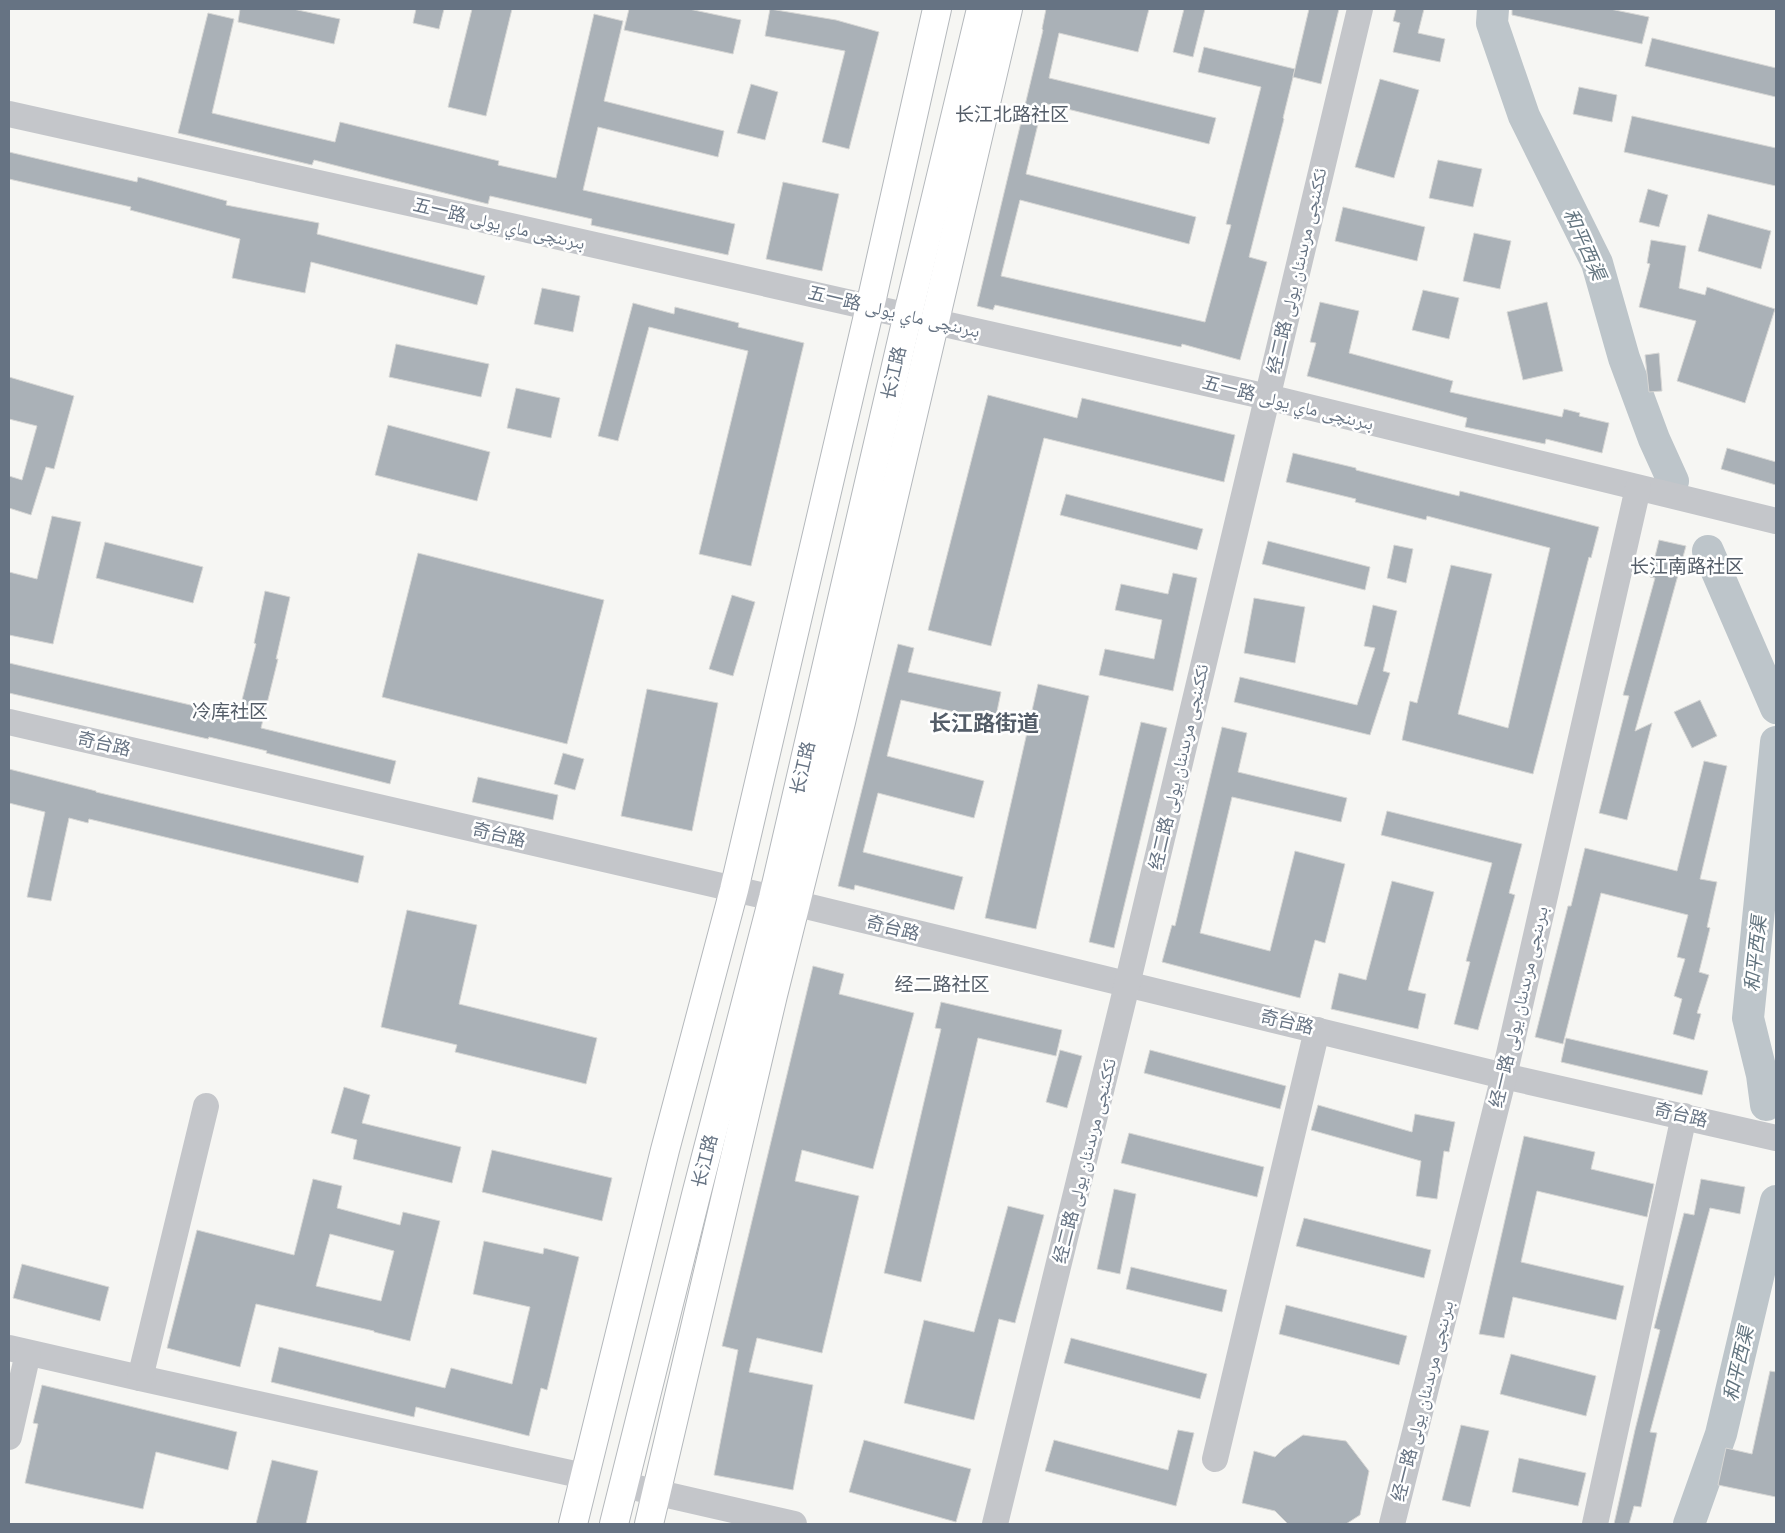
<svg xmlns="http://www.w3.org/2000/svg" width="1785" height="1533" font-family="Inter,'Noto Naskh Arabic','Noto Sans SC',sans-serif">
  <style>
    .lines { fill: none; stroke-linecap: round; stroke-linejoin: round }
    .river { stroke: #bdc5ca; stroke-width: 32 }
    .building { fill: #aab1b7; stroke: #d7d7d5; fill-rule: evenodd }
    .major-casing { stroke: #b4b8bc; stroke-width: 30 }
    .minor { stroke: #c4c6ca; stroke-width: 26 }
    .major { stroke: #fff; stroke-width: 28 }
    .labels { text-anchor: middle; stroke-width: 5; stroke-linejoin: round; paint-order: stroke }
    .street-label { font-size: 18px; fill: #667383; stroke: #fff }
    .neighbourhood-label { font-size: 19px; fill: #545d68; stroke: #fff }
    .water-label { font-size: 19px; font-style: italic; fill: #62747f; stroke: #fff }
    .district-label { font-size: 22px; font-weight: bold; fill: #545d68; stroke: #fff }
  </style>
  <rect width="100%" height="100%" fill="#f6f6f3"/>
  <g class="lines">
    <!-- river -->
    <g class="river">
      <polyline points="1493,9 1492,23 1524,116 1597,263 1624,358 1654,439 1673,481"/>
      <polyline points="1708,551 1776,708"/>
      <polyline points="1766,1105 1762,1075 1748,1018 1776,742"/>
      <polyline points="1689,1524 1721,1434 1776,1201"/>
    </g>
  </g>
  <!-- building -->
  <g class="building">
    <polygon points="240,9 293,9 340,19 334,44 238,22"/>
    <polygon points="416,9 444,9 439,29 413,23"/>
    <polygon points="472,9 512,9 486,116 448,107"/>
    <polygon points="629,9 689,9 741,20 733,54 624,30"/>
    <polygon points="770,9 836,20 879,32 849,149 822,142 845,51 765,36"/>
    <polygon points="1046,9 1149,9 1138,52 1059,33 1049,78 1216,118 1209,144 1043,103 1026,174 1196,217 1189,244 1020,200 1001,276 1205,322 1231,225 1226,224 1261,87 1198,72 1204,47 1295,69 1283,118 1284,119 1249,257 1267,262 1240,360 1182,344 1181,347 995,305 993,310 977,306 1043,30 1042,29"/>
    <polygon points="1184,9 1205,9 1193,57 1173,52"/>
    <polygon points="1309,9 1339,9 1321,84 1293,77"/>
    <polygon points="1396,9 1424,9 1418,33 1445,39 1440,62 1393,52 1400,23 1393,21"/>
    <polygon points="1512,9 1610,9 1649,17 1642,44 1512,15"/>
    <polygon points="208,13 234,19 212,113 335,142 340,122 499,161 498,165 556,178 594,14 623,21 604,101 724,131 718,157 598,127 583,190 735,224 728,255 591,225 592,219 490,196 488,204 314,160 312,165 178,133"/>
    <polygon points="1652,38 1776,68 1776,97 1645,66"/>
    <polygon points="1380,79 1419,90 1394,178 1355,167"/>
    <polygon points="751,84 778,92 765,140 737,133"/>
    <polygon points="1579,87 1617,95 1612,122 1573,114"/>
    <polygon points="1632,116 1776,148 1776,186 1624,152"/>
    <polygon points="9,152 137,182 138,177 227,201 226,205 319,223 317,234 485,276 477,305 311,262 305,293 232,278 240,239 130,210 131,207 9,179"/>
    <polygon points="1438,160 1482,169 1473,207 1429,198"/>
    <polygon points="783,182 839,194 822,271 766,259"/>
    <polygon points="1648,189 1668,195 1659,227 1639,222"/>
    <polygon points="1343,207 1425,227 1417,261 1335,241"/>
    <polygon points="1708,214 1771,231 1761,269 1698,251"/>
    <polygon points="1474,233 1511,241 1500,289 1463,281"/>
    <polygon points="1651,240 1686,246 1679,288 1705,295 1707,287 1775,309 1745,403 1677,381 1696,321 1639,307 1650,264 1647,263"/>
    <polygon points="542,288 580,296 573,332 534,324"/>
    <polygon points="1423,290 1459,298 1449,339 1412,330"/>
    <polygon points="1320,302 1359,311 1349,353 1453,381 1450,392 1562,417 1564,409 1580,413 1579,416 1609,423 1602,453 1546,439 1545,444 1465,427 1467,418 1307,376 1316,343 1310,342"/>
    <polygon points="1547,302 1563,371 1523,380 1507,312"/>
    <polygon points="633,303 674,314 675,307 739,323 738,327 804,343 751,566 699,554 748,351 649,327 618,441 598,436"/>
    <polygon points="396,344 489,364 481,397 389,377"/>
    <polygon points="1659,353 1662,391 1649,392 1645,355"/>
    <polygon points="9,377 74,396 54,469 46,467 31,515 9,508 9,476 22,480 37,426 9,419"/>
    <polygon points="516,388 560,398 551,438 507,428"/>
    <polygon points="988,395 1077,418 1082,398 1235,435 1224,482 1044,438 991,646 928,630"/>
    <polygon points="388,425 490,452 477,501 375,475"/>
    <polygon points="1727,448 1776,462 1776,485 1721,469"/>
    <polygon points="1293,453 1356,468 1356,470 1459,496 1460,491 1599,527 1591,558 1589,557 1533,774 1402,740 1410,701 1417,703 1451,565 1492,574 1458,714 1508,728 1550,548 1427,516 1426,520 1355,502 1356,499 1286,482"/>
    <polygon points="1066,494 1203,529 1197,550 1060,515"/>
    <polygon points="52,516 81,522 53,644 9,635 9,572 37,579"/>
    <polygon points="1659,540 1686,546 1635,731 1652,723 1627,820 1599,813 1629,696 1623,695 1655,578 1650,577"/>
    <polygon points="1268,541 1370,567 1365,590 1262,564"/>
    <polygon points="105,542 203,567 193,603 96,578"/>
    <polygon points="1394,545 1413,549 1406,583 1387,578"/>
    <polygon points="418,553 604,600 567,744 382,697"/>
    <polygon points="1173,573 1197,578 1173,691 1099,675 1105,649 1154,659 1162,620 1115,610 1121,584 1168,594"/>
    <polygon points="265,591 290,597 276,659 278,659 261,728 396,761 390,784 266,753 267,751 209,737 208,739 9,693 9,663 238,716 256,644 254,643"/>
    <polygon points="732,595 755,602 733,676 709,669"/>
    <polygon points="1254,598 1305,607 1295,663 1244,653"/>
    <polygon points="1373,605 1397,611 1383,671 1390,673 1370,735 1234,702 1240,677 1357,705 1375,648 1364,646"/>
    <polygon points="898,644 914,648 908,672 1001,692 995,721 901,700 887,756 984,781 974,818 878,793 863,852 963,877 954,910 855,885 854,890 838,886"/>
    <polygon points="1038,684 1089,696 1036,929 985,918"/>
    <polygon points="647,689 718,703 692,831 621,816"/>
    <polygon points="1700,700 1717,736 1692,748 1674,712"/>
    <polygon points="1141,722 1167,728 1114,948 1089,942"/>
    <polygon points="1222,727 1247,733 1238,772 1347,798 1341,822 1232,797 1200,933 1270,951 1295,851 1345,864 1325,943 1315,940 1300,998 1162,962 1172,925 1175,926"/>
    <polygon points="563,753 584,759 575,790 554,784"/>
    <polygon points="1704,761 1727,766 1700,879 1717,882 1707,927 1710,928 1699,972 1709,975 1697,1013 1701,1014 1694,1040 1673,1034 1682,999 1674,996 1685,959 1677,957 1688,915 1601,893 1563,1044 1535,1037 1568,906 1571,906 1585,848 1677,871"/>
    <polygon points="9,769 96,791 96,792 364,856 358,883 89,819 88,823 69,818 51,901 27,897 45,812 9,803"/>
    <polygon points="478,777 558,795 553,820 472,802"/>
    <polygon points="1387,811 1522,844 1509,893 1515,895 1478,1030 1454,1024 1470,962 1466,961 1492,863 1381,835"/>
    <polygon points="1392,881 1434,892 1408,990 1426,994 1418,1029 1331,1009 1339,973 1366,980"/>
    <polygon points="407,910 477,925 459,1004 597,1038 586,1084 455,1052 457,1045 381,1027"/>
    <polygon points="813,966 844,974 839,994 914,1013 873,1169 802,1150 795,1181 859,1196 822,1353 757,1338 749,1372 813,1385 793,1490 714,1475 738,1350 722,1346"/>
    <polygon points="941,1002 1062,1030 1056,1056 978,1038 921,1282 884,1273 941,1029 935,1028"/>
    <polygon points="1566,1038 1708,1071 1702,1095 1561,1062"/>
    <polygon points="1060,1050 1082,1056 1067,1108 1046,1102"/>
    <polygon points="1150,1050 1286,1086 1280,1109 1144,1073"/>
    <polygon points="344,1087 370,1095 362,1123 461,1147 452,1183 353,1159 357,1140 331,1133"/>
    <polygon points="1318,1105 1412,1132 1415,1114 1455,1122 1449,1152 1444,1151 1437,1199 1416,1196 1421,1161 1311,1130"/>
    <polygon points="1129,1133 1264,1167 1257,1197 1121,1163"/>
    <polygon points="1524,1136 1595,1152 1591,1169 1654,1184 1647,1217 1537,1191 1521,1262 1624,1286 1616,1320 1513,1297 1504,1338 1479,1334"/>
    <polygon points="492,1150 612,1178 602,1221 482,1192"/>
    <path d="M313,1179L342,1186L337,1208L400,1225L403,1212L440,1221L410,1341L374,1332V1331L256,1304L240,1367L167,1348L197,1230L294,1255ZM330,1234L394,1251L381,1301L316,1286Z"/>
    <polygon points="1701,1179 1745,1187 1740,1214 1710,1208 1650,1432 1657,1433 1641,1507 1634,1506 1629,1524 1614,1524 1635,1430 1660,1330 1654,1328 1684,1213 1694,1215"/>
    <polygon points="1114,1189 1136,1194 1120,1274 1097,1269"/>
    <polygon points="1008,1206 1044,1215 1015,1323 999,1319 974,1420 904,1403 924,1320 974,1332"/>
    <polygon points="1304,1218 1431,1250 1424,1278 1296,1246"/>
    <polygon points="484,1241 543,1254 544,1248 579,1257 547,1390 541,1388 529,1436 416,1407 414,1417 271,1382 279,1347 445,1388 451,1368 512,1384 530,1307 473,1294"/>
    <polygon points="22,1264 109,1287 100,1321 13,1298"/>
    <polygon points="1131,1267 1227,1290 1222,1312 1126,1289"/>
    <polygon points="1286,1305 1407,1336 1399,1365 1279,1334"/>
    <polygon points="1071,1338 1207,1374 1200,1399 1064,1363"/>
    <polygon points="1511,1354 1596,1376 1586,1416 1500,1394"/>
    <polygon points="1770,1371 1776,1372 1776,1497 1718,1485 1726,1448 1752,1454"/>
    <polygon points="42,1385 237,1432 228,1470 156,1452 143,1509 25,1483 38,1424 33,1423"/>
    <polygon points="1461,1425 1489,1431 1470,1507 1442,1500"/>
    <polygon points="1178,1430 1194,1433 1176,1506 1045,1471 1054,1440 1168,1470"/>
    <polygon points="1303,1435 1346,1441 1369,1471 1360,1515 1346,1524 1288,1524 1275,1511 1242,1503 1254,1451 1275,1457 1283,1449"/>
    <polygon points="864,1440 971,1469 956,1522 849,1492"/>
    <polygon points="1519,1458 1586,1473 1578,1506 1512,1492"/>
    <polygon points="272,1460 318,1471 306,1524 256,1524"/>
  </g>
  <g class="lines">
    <defs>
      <g id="major">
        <polyline points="573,1524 665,1150 734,890 870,307 937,9"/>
        <polyline points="614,1524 696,1195 773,898 908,314 981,9"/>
        <polyline points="649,1524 773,995 841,722 1008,9"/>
      </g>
    </defs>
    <!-- major casing -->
    <use href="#major" class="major-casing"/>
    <!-- minor -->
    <g class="minor">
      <path d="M9,114C427,208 845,298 1263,396C1434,436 1605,481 1776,521"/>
      <polyline points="9,722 773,898 1504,1076 1776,1138"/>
      <polyline points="9,1348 140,1378 584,1476"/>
      <polyline points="140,1378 206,1106"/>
      <polyline points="9,1437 28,1353"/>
      <polyline points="1215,1459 1317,1030"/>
      <polyline points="624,1485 794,1524"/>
      <polyline points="995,1524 1127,985 1360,9"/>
      <polyline points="1392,1524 1504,1076 1638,488"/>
      <polyline points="1595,1524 1684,1116"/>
    </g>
    <!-- major -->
    <use href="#major" class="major"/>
  </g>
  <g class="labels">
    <!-- street labels -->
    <g class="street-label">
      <text transform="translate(499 224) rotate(13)" y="6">五一路 بىرىنچى ماي يولى</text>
      <text transform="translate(1297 271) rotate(-77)" y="6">经二路 ئككىنجى مرىدىئان يولى</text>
      <text transform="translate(894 312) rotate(13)" y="6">五一路 بىرىنچى ماي يولى</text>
      <text transform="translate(894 373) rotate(-77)" y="6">长江路</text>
      <text transform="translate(1288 403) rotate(14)" y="6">五一路 بىرىنچى ماي يولى</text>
      <text transform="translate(104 744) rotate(13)" y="6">奇台路</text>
      <text transform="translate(1179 767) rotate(-77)" y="6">经二路 ئككىنجى مرىدىئان يولى</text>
      <text transform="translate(803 768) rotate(-77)" y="6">长江路</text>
      <text transform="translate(499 835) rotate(13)" y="6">奇台路</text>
      <text transform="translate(893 928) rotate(14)" y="6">奇台路</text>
      <text transform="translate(1519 1007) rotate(-77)" y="6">经一路 بىرىنجى مرىدىئان يولى</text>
      <text transform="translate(1287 1022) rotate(13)" y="6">奇台路</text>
      <text transform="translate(1681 1115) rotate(13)" y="6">奇台路</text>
      <text transform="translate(705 1161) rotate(-76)" y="6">长江路</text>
      <text transform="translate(1085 1161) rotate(-76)" y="6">经二路 ئككىنجى مرىدىئان يولى</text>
      <text transform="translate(1423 1401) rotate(-76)" y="6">经一路 بىرىنجى مرىدىئان يولى</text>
    </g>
    <!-- neighbourhood labels -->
    <g class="neighbourhood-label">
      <text x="1012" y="121">长江北路社区</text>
      <text x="1687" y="573">长江南路社区</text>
      <text x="230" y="718">冷库社区</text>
      <text x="942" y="991">经二路社区</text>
    </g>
    <!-- water labels -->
    <g class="water-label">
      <text transform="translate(1585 244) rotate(66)" y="7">和平西渠</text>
      <text transform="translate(1755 954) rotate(-84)" y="7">和平西渠</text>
      <text transform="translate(1738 1364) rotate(-77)" y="7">和平西渠</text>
    </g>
    <!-- district labels -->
    <g class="district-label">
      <text x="984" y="731">长江路街道</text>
    </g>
  </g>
  <!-- border -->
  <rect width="1785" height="1533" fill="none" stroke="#667383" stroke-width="20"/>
</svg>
